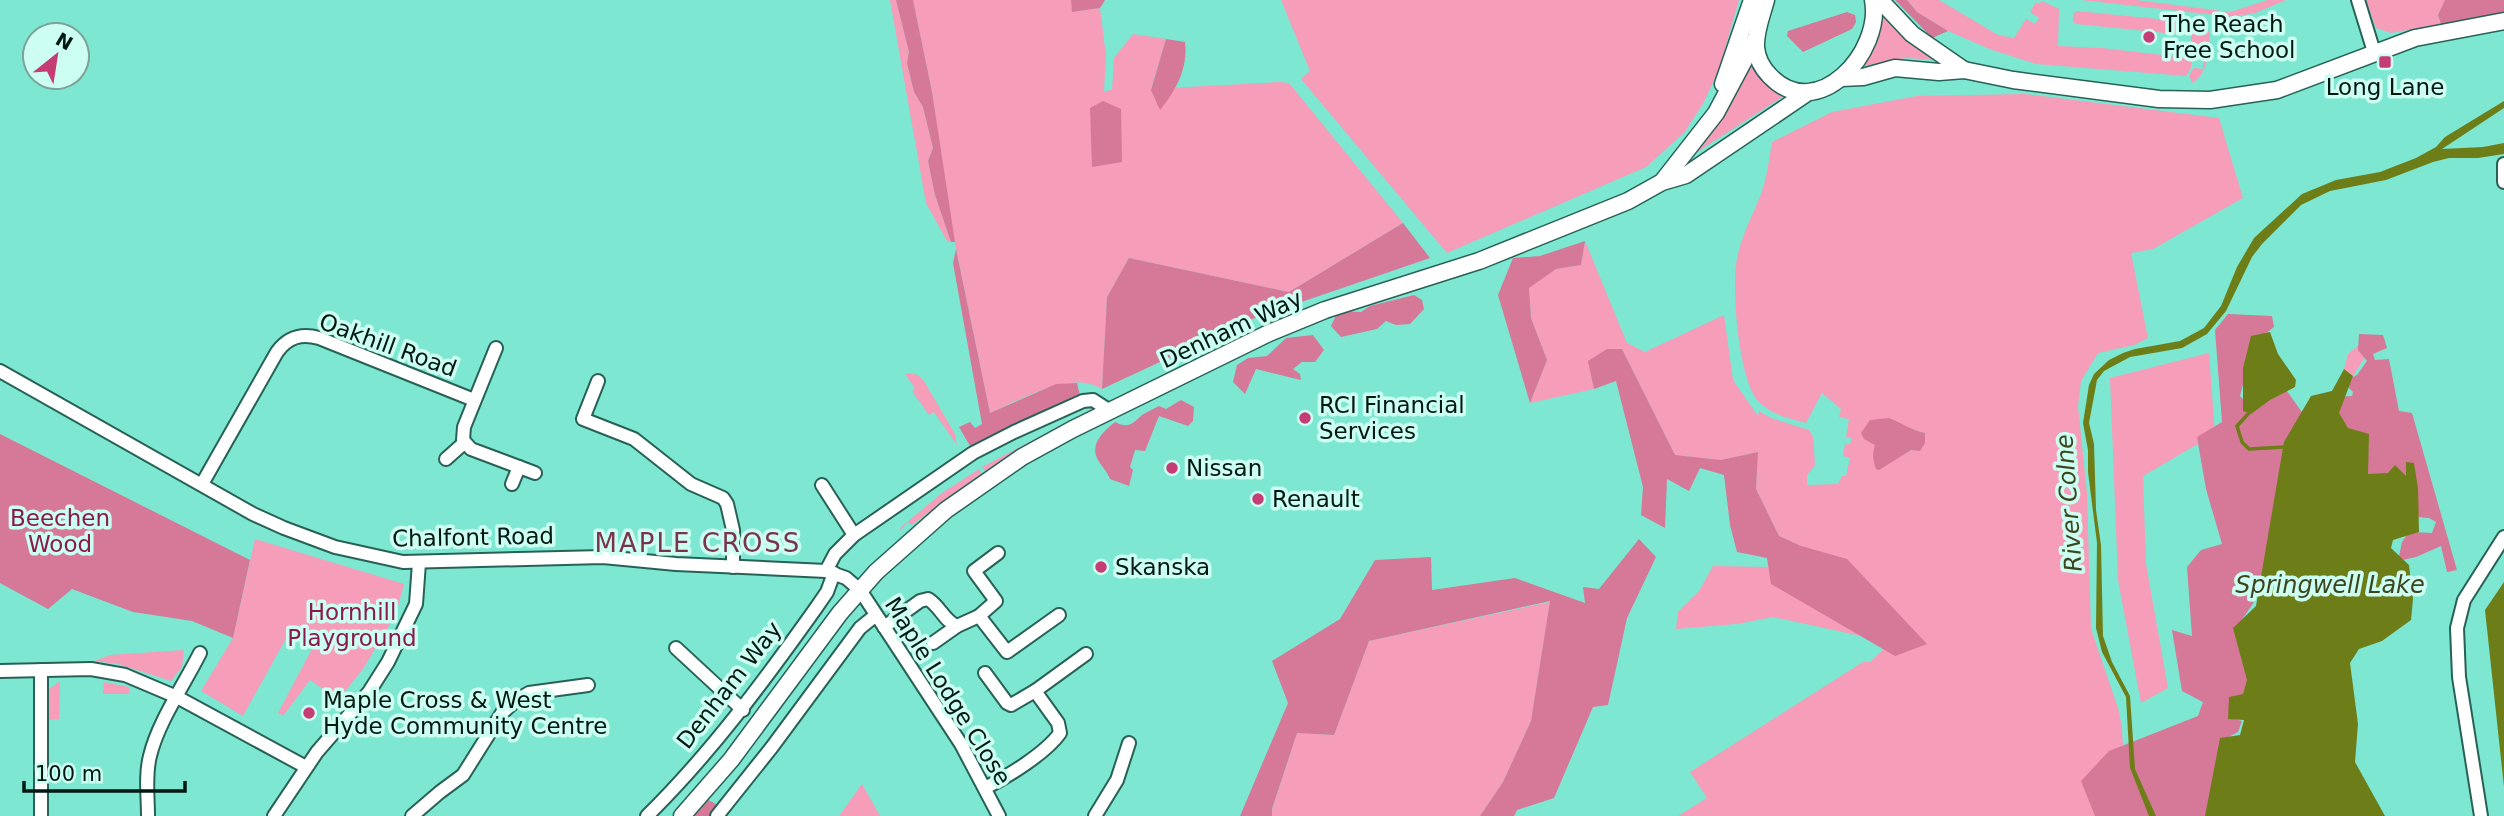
<svg xmlns="http://www.w3.org/2000/svg" width="2504" height="816" font-family="'DejaVu Sans',sans-serif">
  <style>
    .green { fill: #f59db9; fill-rule: evenodd }
    .forest { fill: #d67898 }
    .water { fill: #6d7e19 }
    .lines { fill: none; stroke-linecap: round; stroke-linejoin: round }
    .stream { stroke: #6d7e19; stroke-width: 3.5 }
    .minor-casing { stroke: #286156; stroke-width: 16 }
    .major-casing { stroke: #286156; stroke-width: 19 }
    .minor { stroke: #fff; stroke-width: 12 }
    .major { stroke: #fff; stroke-width: 16 }
    .poi-dot { fill: #c63c75; stroke: #cdfef2; stroke-width: 2.5 }
    .labels { text-anchor: middle; stroke-width: 7; stroke-linejoin: round; paint-order: stroke }
    .poi-label { font-size: 23px; fill: #021813; stroke: #cdfef2; text-anchor: start }
    .street-label { font-size: 23px; fill: #021813; stroke: #cdfef2 }
    .park-label { font-size: 23px; fill: #8a194c; stroke: #cdfef2 }
    .water-label { font-size: 24px; font-style: italic; fill: #3c451d; stroke: #cdfef2 }
    .quarter-label { font-size: 26px; letter-spacing: 2px; fill: #79344d; stroke: #cdfef2 }
  </style>
  <rect width="100%" height="100%" fill="#7de7d2"/>
  <!-- green -->
  <g class="green">
    <polygon points="890,0 896,0 909,52 907,63 914,92 923,107 933,148 928,161 935,195 951,242 947,241 926,203"/>
    <path d="M913,0H1071L1072,12L1100,8L1106,56L1104,91L1112,90L1114,58L1133,34L1166,39L1151,89L1279,82L1289,83L1403,223L1289,292L1129,258L1107,297L1102,389C1070,369 1020,400 990,413L950,219L932,92Z"/>
    <polygon points="1281,0 1739,0 1719,69 1704,102 1684,133 1646,167 1447,253 1301,79 1310,71"/>
    <path d="M1907,0H1939L1998,35L2014,38L2026,19L2035,24L2039,18L2030,12L2036,2L2038,4L2042,1L2059,9L2058,46L2102,48L2188,58L2192,33L2205,35L2206,30H2208L2210,34C2208,51 2209,74 2192,83L2189,75L2194,68L2203,69L2205,52L2193,50L2191,68L2186,76L2036,64L1992,50L1948,31L1917,12Z"/>
    <polygon points="2081,0 2136,0 2230,12 2268,0 2286,0 2255,13 2233,17"/>
    <polygon points="2366,0 2445,0 2438,15 2441,24 2391,33 2376,28"/>
    <polygon points="2077,11 2178,21 2179,31 2175,34 2076,24 2073,22 2073,14"/>
    <polygon points="1884,14 1909,41 1937,60 1906,58 1863,66 1877,43"/>
    <polygon points="1750,63 1766,85 1784,96 1677,165"/>
    <path d="M2025,94L2219,118L2243,198L2153,249L2131,253L2148,338L2134,345L2098,353L2081,381L2078,406L2087,494L2091,629L2118,708L2122,727L2123,749L2120,816H1678L1707,798L1690,772L1863,662H1870L1884,649L1801,546L1779,536L1756,489L1758,452L1721,460L1675,455L1622,349L1589,361L1594,389L1530,403L1547,360L1531,318L1529,287L1556,269L1581,265L1585,241L1627,343L1645,352L1724,315L1733,380L1758,416L1759,411L1771,418L1809,430L1813,437L1815,465L1807,475V485L1838,484L1842,476H1846L1850,458L1843,456L1845,444H1850L1852,438L1846,437L1849,419L1839,417L1841,409L1822,393L1806,423C1787,418 1772,415 1758,401C1739,380 1732,293 1736,265C1739,240 1752,217 1761,194C1767,178 1769,159 1772,142L1832,112L1917,96ZM1907,428L1925,433L1912,450L1892,460Z"/>
    <polygon points="2359,345 2367,354 2353,376 2344,369 2348,354"/>
    <polygon points="2209,353 2215,434 2143,476 2146,564 2168,688 2141,703 2118,580 2110,378"/>
    <polygon points="909,373 918,375 924,381 955,434 957,445 934,412 929,415 912,391 915,388 905,374"/>
    <polygon points="1090,410 1089,413 1025,446 985,471 982,467"/>
    <polygon points="979,469 982,473 912,525 908,522 901,530 900,528 942,493"/>
    <polygon points="255,539 404,584 396,614 363,669 338,700 310,680 283,716 278,713 314,645 289,633 243,716 201,691 233,638"/>
    <polygon points="1713,566 1769,567 1772,584 1861,636 1773,617 1737,624 1676,629 1678,612 1699,591"/>
    <polygon points="1550,602 1531,721 1503,782 1480,816 1272,816 1272,810 1297,733 1334,735 1369,641"/>
    <polygon points="184,650 182,667 171,681 118,664 94,661 110,655"/>
    <polygon points="60,681 59,719 48,720 48,690"/>
    <polygon points="104,682 129,687 129,694 103,694"/>
    <polygon points="862,784 880,816 839,816"/>
  </g>
  <!-- forest -->
  <g class="forest">
    <polygon points="896,0 913,0 932,92 955,242 951,242 935,195 928,161 933,148 923,107 914,92 907,63 909,52"/>
    <polygon points="1071,0 1105,0 1100,8 1072,12"/>
    <polygon points="1895,0 1907,0 1917,12 1948,31 1932,38"/>
    <polygon points="2445,0 2504,0 2504,14 2441,24 2438,15"/>
    <polygon points="1847,12 1855,15 1856,22 1852,29 1803,52 1787,36 1788,31"/>
    <path d="M1166,39L1185,42C1188,69 1176,90 1160,110L1151,90Z"/>
    <polygon points="1103,101 1121,109 1122,162 1092,167 1090,108"/>
    <polygon points="1403,223 1430,258 1252,319 1102,389 1107,297 1129,258 1289,292"/>
    <polygon points="1585,241 1581,265 1556,269 1529,288 1531,318 1547,360 1530,403 1498,295 1513,258 1540,256"/>
    <polygon points="956,249 990,413 1056,384 1077,383 1080,395 974,447 970,446 959,427 970,422 975,428 982,424 953,263"/>
    <polygon points="1414,295 1422,300 1424,309 1410,324 1396,325 1386,321 1377,329 1341,337 1331,326 1338,311 1361,312 1370,306"/>
    <polygon points="2228,314 2272,316 2274,327 2254,343 2240,396 2252,408 2284,387 2304,415 2264,575 2254,602 2235,630 2250,680 2231,718 2242,721 2238,732 2221,741 2207,816 2095,816 2081,781 2109,751 2198,716 2203,702 2182,691 2172,630 2192,636 2187,567 2201,550 2222,544 2206,489 2197,437 2222,422 2215,330"/>
    <polygon points="2359,334 2383,335 2387,348 2373,354 2375,360 2389,359 2399,411 2412,413 2457,570 2447,572 2441,546 2416,557 2398,561 2402,542 2409,532 2432,533 2436,522 2429,518 2416,517 2366,477 2336,417 2338,397 2352,396 2353,392 2349,388 2347,380 2357,375 2367,361 2358,350"/>
    <polygon points="1313,335 1324,350 1315,362 1302,362 1293,369 1300,374 1301,380 1256,369 1245,394 1233,382 1237,365 1248,358 1267,356 1286,338"/>
    <polygon points="1607,349 1622,349 1675,455 1721,460 1758,452 1756,489 1779,536 1801,546 1847,559 1927,644 1895,656 1771,584 1767,558 1737,552 1730,525 1724,475 1700,468 1689,491 1667,479 1665,528 1641,515 1643,487 1616,381 1594,389 1588,361"/>
    <path d="M1181,400L1194,407L1193,421L1188,426L1159,416L1145,451L1135,450L1130,467L1133,470L1129,486L1110,479C1107,471 1102,467 1098,460C1089,444 1104,431 1115,422C1128,429 1132,424 1142,415C1147,412 1153,409 1159,406L1166,409Z"/>
    <path d="M1889,418C1904,424 1908,429 1925,433V443L1920,451L1911,450L1879,470L1876,469C1873,460 1872,454 1875,445L1864,439L1861,433L1870,420Z"/>
    <polygon points="0,434 250,560 233,638 192,621 133,612 72,589 48,609 0,583"/>
    <polygon points="1639,539 1656,557 1627,618 1608,705 1593,707 1554,798 1517,810 1514,816 1480,816 1503,782 1531,721 1550,601 1369,641 1334,735 1297,733 1272,809 1272,816 1240,816 1288,703 1272,661 1340,619 1375,560 1431,557 1432,590 1515,578 1585,603 1583,587 1599,589"/>
    <polygon points="708,800 718,805 709,816 694,816"/>
  </g>
  <!-- water -->
  <g class="water">
    <polygon points="2504,101 2504,108 2442,149 2483,147 2504,143 2504,154 2478,158 2449,158 2433,162 2386,180 2330,191 2301,205 2262,244 2252,257 2226,311 2207,334 2182,348 2130,357 2104,371 2097,380 2089,423 2094,444 2096,510 2101,545 2103,636 2112,662 2130,696 2135,769 2156,816 2149,816 2130,768 2126,697 2102,652 2096,628 2097,543 2088,472 2088,450 2083,423 2089,385 2094,374 2109,360 2123,353 2135,349 2180,341 2204,328 2221,306 2237,267 2254,238 2302,194 2336,180 2380,172 2416,158 2436,147 2445,137"/>
    <polygon points="2270,332 2278,354 2296,380 2295,387 2270,400 2251,414 2243,411 2243,368 2251,336"/>
    <polygon points="2344,369 2353,376 2339,413 2348,428 2369,434 2368,474 2388,473 2395,465 2406,476 2406,462 2414,463 2418,488 2419,532 2393,540 2391,548 2409,565 2413,599 2411,620 2382,641 2359,649 2350,663 2358,724 2355,762 2385,816 2205,816 2220,738 2240,735 2244,720 2228,719 2229,697 2243,694 2247,680 2233,628 2256,606 2284,442 2311,396 2332,391"/>
    <polygon points="2504,582 2504,787 2485,610"/>
  </g>
  <g class="lines">
    <!-- stream -->
    <polyline class="stream" points="2249,413 2237,426 2242,442 2249,449 2284,447"/>
    <defs>
      <g id="minor">
        <polyline points="2358,0 2374,52"/>
        <polyline points="2504,164 2504,182"/>
        <polyline points="496,348 464,427 463,440 471,449 535,473"/>
        <polyline points="0,371 253,514 284,528 335,547 403,562 603,557 676,564 826,571 846,578 860,590 961,744 999,816"/>
        <polyline points="598,381 583,419 634,439 691,484 723,498 727,504 733,530 733,567"/>
        <polyline points="446,459 464,443"/>
        <path d="M202,484L277,352C288,337 301,333 319,338L474,400"/>
        <polyline points="512,484 519,467"/>
        <polyline points="822,485 854,535"/>
        <polyline points="826,571 835,554 854,535 973,453 1014,432 1083,401 1093,400 1110,411"/>
        <polyline points="979,616 996,601 974,571 998,553"/>
        <path d="M884,627L920,601L928,599C940,606 944,621 957,626L979,616L1007,652L1059,615"/>
        <polyline points="933,643 957,626"/>
        <polyline points="676,648 743,710"/>
        <polyline points="41,670 41,816"/>
        <polyline points="0,671 91,669 125,675 177,697 306,767"/>
        <polyline points="985,673 1007,703 1011,705 1035,691 1086,654"/>
        <path d="M985,788C1007,777 1046,753 1060,733L1058,723L1035,691"/>
        <path d="M148,816C148,796 145,775 150,756C158,722 184,685 200,653"/>
        <polyline points="274,816 317,752 369,692 388,662 416,604 419,563"/>
        <polyline points="412,816 440,792 463,775 502,713 514,702 529,693 588,685"/>
        <path d="M647,816C711,753 764,681 816,608L827,592L834,573"/>
        <polyline points="717,816 772,747 860,628 876,615"/>
        <polyline points="1095,816 1117,780 1129,743"/>
        <polyline points="2481,816 2459,677 2457,628 2464,600 2504,537"/>
      </g>
      <g id="major">
        <path d="M1766,0C1762,15 1755,32 1756,47C1757,59 1762,68 1770,76C1817,125 1883,52 1873,0"/>
        <polyline points="1880,0 1912,34 1964,70"/>
        <polyline points="1841,78 1863,77 1895,68 1939,72 1964,70 2013,80 2159,99 2210,100 2277,90 2415,38 2504,21"/>
        <polyline points="1723,84 1752,0"/>
        <polyline points="1662,182 1716,113 1756,38"/>
        <polyline points="682,816 731,760 840,613 876,572 946,510 1022,457 1073,429 1269,333 1325,310 1479,261 1628,201 1662,182 1686,175 1807,93"/>
      </g>
    </defs>
    <!-- minor casing -->
    <use href="#minor" class="minor-casing"/>
    <!-- major casing -->
    <use href="#major" class="major-casing"/>
    <!-- minor -->
    <use href="#minor" class="minor"/>
    <!-- major -->
    <use href="#major" class="major"/>
  </g>
  <!-- markers -->
  <g class="poi-dot">
    <circle cx="2149" cy="37" r="7"/>
    <rect x="2378" y="55" width="14" height="14" rx="3.5"/>
    <circle cx="1305" cy="418" r="7"/>
    <circle cx="1172" cy="468" r="7"/>
    <circle cx="1258" cy="499" r="7"/>
    <circle cx="1101" cy="567" r="7"/>
    <circle cx="309" cy="713" r="7"/>
  </g>
  <g class="labels">
    <!-- poi labels -->
    <g class="poi-label">
      <text x="2163" y="32">The Reach<tspan x="2163" dy="26">Free School</tspan></text>
      <text x="2385" y="95" text-anchor="middle">Long Lane</text>
      <text x="1319" y="413">RCI Financial<tspan x="1319" dy="26">Services</tspan></text>
      <text x="1186" y="476">Nissan</text>
      <text x="1272" y="507">Renault</text>
      <text x="1115" y="575">Skanska</text>
      <text x="323" y="708">Maple Cross &amp; West<tspan x="323" dy="26">Hyde Community Centre</tspan></text>
    </g>
    <!-- street labels -->
    <g class="street-label">
      <text transform="translate(1231 329) rotate(-25)" y="8">Denham Way</text>
      <text transform="translate(388 345) rotate(20)" y="8">Oakhill Road</text>
      <text transform="translate(473 537) rotate(-1)" y="8">Chalfont Road</text>
      <text transform="translate(729 685) rotate(-52)" y="8">Denham Way</text>
      <text transform="translate(948 691) rotate(58)" y="8">Maple Lodge Close</text>
    </g>
    <!-- park labels -->
    <g class="park-label">
      <text x="60" y="526">Beechen<tspan x="60" dy="26">Wood</tspan></text>
      <text x="352" y="620">Hornhill<tspan x="352" dy="26">Playground</tspan></text>
    </g>
    <!-- water labels -->
    <g class="water-label">
      <text transform="translate(2069 503) rotate(-94)" y="8">River Colne</text>
      <text x="2330" y="593">Springwell Lake</text>
    </g>
    <!-- quarter labels -->
    <g class="quarter-label">
      <text x="698" y="552">MAPLE CROSS</text>
    </g>
  </g>
  <!-- north arrow -->
  <g transform="translate(56 56) rotate(30)"><circle r="33" fill="#cdfef2" stroke="#7ca299" stroke-width="2"/>
  <path d="M0-5L12 26L0 18L-12 26Z" fill="#c63c75"/>
  <text y="-10" font-size="19" font-weight="bold" text-anchor="middle" fill="#021813">N</text>
  </g>
  <!-- scale -->
  <path d="M24 781v10h161v-10" fill="none" stroke="#021813" stroke-width="3.5"/>
  <text x="35" y="781" font-size="21" fill="#021813" stroke="#cdfef2" stroke-width="5" paint-order="stroke">100 m</text>
</svg>
